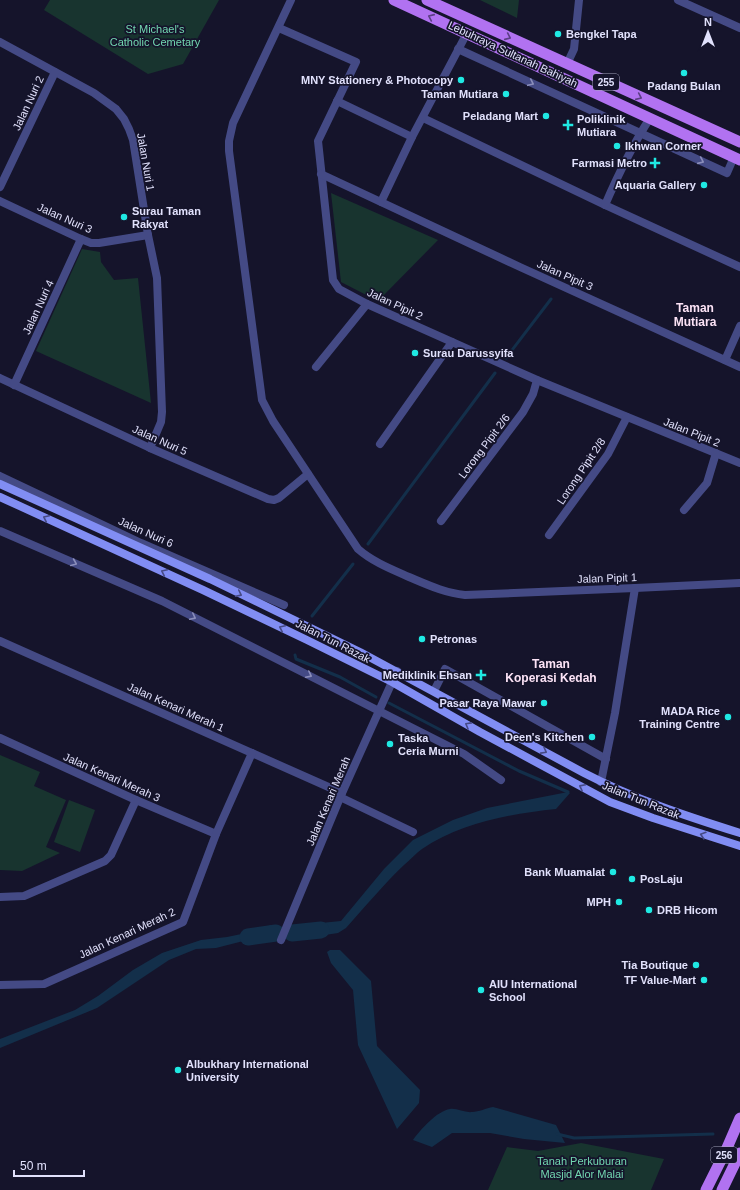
<svg xmlns="http://www.w3.org/2000/svg" width="740" height="1190" font-family="Arial,sans-serif">
  <style>
    .green { fill: #18342f }
    .water { fill: #132f4a }
    .lines { fill: none; stroke-linecap: round; stroke-linejoin: round }
    .stream { stroke: #132f4a; stroke-width: 3 }
    .river { stroke: #132f4a; stroke-width: 17 }
    .minor { stroke: #444a85; stroke-width: 8 }
    .secondary { stroke: #818df3; stroke-width: 8 }
    .primary { stroke: #b172f1; stroke-width: 11 }
    .oneway { stroke: #5b3e84 }
    .oneway2 { stroke: #8b8ebb }
    .oneway3 { stroke: #464a85 }
    .poi-dot { fill: #1fe9e3; stroke: #15142b; stroke-width: 1.5 }
    .labels { text-anchor: middle; stroke-width: 3.5; stroke-linejoin: round; paint-order: stroke }
    .shield { fill: #15142b; stroke: #a4a4bd; stroke-width: 1 }
    .shield-label { font-size: 10px; font-weight: bold; fill: #e1e1fc }
    .park-label { font-size: 11px; fill: #72d7b0; stroke: #15142b }
    .poi-label { font-size: 11px; font-weight: bold; fill: #e1e1fc; stroke: #15142b; text-anchor: end }
    .street-label { font-size: 11px; fill: #e1e1fc; stroke: #15142b }
    .neighbourhood-label { font-size: 12px; font-weight: bold; fill: #fce3f6; stroke: #15142b }
  </style>
  <rect width="100%" height="100%" fill="#15142b"/>
  <!-- green -->
  <g class="green">
    <polygon points="50,0 219,0 183,64 148,74 44,10"/>
    <polygon points="480,0 519,0 517,18"/>
    <polygon points="331,193 438,240 378,301 341,282"/>
    <polygon points="82,249 100,252 101,262 114,280 138,278 151,403 36,351"/>
    <polygon points="0,755 40,772 34,786 66,800 46,847 60,853 22,871 0,870"/>
    <polygon points="69,800 95,810 80,852 54,842"/>
    <polygon points="581,1143 664,1159 651,1190 488,1190 507,1147 538,1151"/>
  </g>
  <!-- water -->
  <g class="water">
    <path d="M568,792L570,793L556,809C510,814 462,822 422,849C416,853 410,860 404,865C383,885 365,907 346,928L338,933L299,939L301,925L341,921L384,869L413,840L453,820L487,808Z"/>
    <polygon points="271,925 271,938 255,938 216,948 196,949 169,960 97,1008 0,1048 0,1039 75,1010 98,996 133,970 162,953 201,940 227,937 251,932"/>
    <polygon points="330,950 340,950 371,981 377,1046 420,1090 419,1103 397,1129 358,1045 353,990 331,963 327,952"/>
    <path d="M493,1107L556,1125L565,1143L524,1139L490,1133H452L432,1147L413,1140C421,1129 437,1111 450,1109C457,1108 465,1113 472,1112C479,1112 486,1108 493,1107Z"/>
  </g>
  <g class="lines">
    <!-- stream -->
    <g class="stream">
      <polyline points="506,358 551,299"/>
      <polyline points="368,544 495,373"/>
      <polyline points="312,616 353,564"/>
      <polyline points="295,655 296,659 340,677 376,697"/>
      <polyline points="389,703 519,771 568,792"/>
      <polyline points="557,1134 574,1138 713,1134"/>
    </g>
    <!-- river -->
    <g class="river">
      <polyline points="292,933 321,930"/>
      <polyline points="248,937 276,933"/>
    </g>
    <!-- minor -->
    <g class="minor">
      <path d="M291,0L233,123L229,141V151L262,400L273,421L358,549C373,562 391,569 409,577C428,585 445,593 465,595L635,588L740,583"/>
      <polyline points="678,0 740,28"/>
      <polyline points="279,28 356,62 318,141 333,280 339,289 367,304 537,380 740,463"/>
      <polyline points="0,42 94,93 116,109 124,119 129,129 133,140 148,235 157,278 162,412 161,422 150,448"/>
      <polyline points="458,49 727,173 734,157"/>
      <polyline points="567,64 574,49 579,0"/>
      <polyline points="337,101 412,137"/>
      <polyline points="423,118 605,205 740,267"/>
      <polyline points="321,174 520,267 740,367"/>
      <polyline points="0,187 55,72"/>
      <polyline points="0,201 81,239 91,243 99,243 148,235"/>
      <polyline points="381,202 412,137 467,33"/>
      <path d="M605,205C618,175 632,146 650,118"/>
      <polyline points="725,360 740,326"/>
      <polyline points="316,367 367,304"/>
      <polyline points="0,378 150,448 268,499 274,500 279,498 308,474"/>
      <polyline points="14,385 81,239"/>
      <polyline points="380,444 452,342"/>
      <polyline points="0,476 141,543 284,605"/>
      <polyline points="684,510 707,483 716,453"/>
      <polyline points="441,521 523,412 533,394 537,380"/>
      <polyline points="0,531 162,601 464,754 501,780"/>
      <polyline points="549,535 608,454 627,417"/>
      <polyline points="0,641 342,793"/>
      <polyline points="434,691 445,669 606,759"/>
      <polyline points="0,738 136,800 216,834"/>
      <polyline points="601,782 615,713 635,588"/>
      <polyline points="340,797 413,832"/>
      <polyline points="0,897 24,896 105,861 111,855 136,800"/>
      <polyline points="281,940 342,793 397,671"/>
      <polyline points="0,985 44,984 183,922 216,834 252,753"/>
    </g>
    <!-- secondary -->
    <g class="secondary">
      <path d="M0,484L210,579L360,652L584,773C634,799 686,816 740,833"/>
      <polyline points="0,497 203,590 307,640 392,682 480,732 610,802 653,818 740,846"/>
    </g>
    <!-- primary -->
    <g class="primary">
      <polyline points="394,0 740,160"/>
      <polyline points="427,0 740,142"/>
      <polyline points="706,1190 727,1148 740,1118"/>
      <polyline points="722,1190 740,1153"/>
    </g>
  </g>
  <!-- one-way arrows -->
  <defs><path id="oneway-chevron" d="M-2-3.5L2.5 0L-2 3.5" fill="none" stroke-width="1.6" stroke-linecap="round" stroke-linejoin="round"/></defs>
  <g class="oneway">
    <use href="#oneway-chevron" transform="translate(431 17) rotate(-156)"/>
    <use href="#oneway-chevron" transform="translate(508 37) rotate(24)"/>
    <use href="#oneway-chevron" transform="translate(639 97) rotate(24)"/>
  </g>
  <g class="oneway2">
    <use href="#oneway-chevron" transform="translate(531 83) rotate(25)"/>
    <use href="#oneway-chevron" transform="translate(701 161) rotate(24)"/>
    <use href="#oneway-chevron" transform="translate(74 563) rotate(23)"/>
    <use href="#oneway-chevron" transform="translate(193 617) rotate(27)"/>
    <use href="#oneway-chevron" transform="translate(309 675) rotate(27)"/>
  </g>
  <g class="oneway3">
    <use href="#oneway-chevron" transform="translate(46 518) rotate(-155)"/>
    <use href="#oneway-chevron" transform="translate(164 572) rotate(-155)"/>
    <use href="#oneway-chevron" transform="translate(239 594) rotate(26)"/>
    <use href="#oneway-chevron" transform="translate(282 628) rotate(-155)"/>
    <use href="#oneway-chevron" transform="translate(468 725) rotate(-151)"/>
    <use href="#oneway-chevron" transform="translate(544 751) rotate(28)"/>
    <use href="#oneway-chevron" transform="translate(582 787) rotate(-153)"/>
    <use href="#oneway-chevron" transform="translate(703 835) rotate(-163)"/>
  </g>
  <!-- markers -->
  <g class="poi-dot">
    <circle cx="558" cy="34" r="4"/>
    <circle cx="684" cy="73" r="4"/>
    <circle cx="461" cy="80" r="4"/>
    <circle cx="506" cy="94" r="4"/>
    <circle cx="546" cy="116" r="4"/>
    <path d="M566 119h4v4h4v4h-4v4h-4v-4h-4v-4h4z"/>
    <circle cx="617" cy="146" r="4"/>
    <path d="M653 157h4v4h4v4h-4v4h-4v-4h-4v-4h4z"/>
    <circle cx="704" cy="185" r="4"/>
    <circle cx="124" cy="217" r="4"/>
    <circle cx="415" cy="353" r="4"/>
    <circle cx="422" cy="639" r="4"/>
    <path d="M479 669h4v4h4v4h-4v4h-4v-4h-4v-4h4z"/>
    <circle cx="544" cy="703" r="4"/>
    <circle cx="728" cy="717" r="4"/>
    <circle cx="592" cy="737" r="4"/>
    <circle cx="390" cy="744" r="4"/>
    <circle cx="613" cy="872" r="4"/>
    <circle cx="632" cy="879" r="4"/>
    <circle cx="619" cy="902" r="4"/>
    <circle cx="649" cy="910" r="4"/>
    <circle cx="696" cy="965" r="4"/>
    <circle cx="704" cy="980" r="4"/>
    <circle cx="481" cy="990" r="4"/>
    <circle cx="178" cy="1070" r="4"/>
  </g>
  <g class="labels">
    <!-- shield labels -->
    <g class="shield">
      <rect x="593" y="74" width="26" height="16" rx="3"/>
      <rect x="711" y="1147" width="26" height="16" rx="3"/>
    </g>
    <g class="shield-label">
      <text x="606" y="86">255</text>
      <text x="724" y="1159">256</text>
    </g>
    <!-- park labels -->
    <g class="park-label">
      <text x="155" y="33">St Michael's<tspan x="155" dy="13">Catholic Cemetary</tspan></text>
      <text x="582" y="1165">Tanah Perkuburan<tspan x="582" dy="13">Masjid Alor Malai</tspan></text>
    </g>
    <!-- poi labels -->
    <g class="poi-label">
      <text x="566" y="38" text-anchor="start">Bengkel Tapa</text>
      <text x="453" y="84">MNY Stationery &amp; Photocopy</text>
      <text x="684" y="90" text-anchor="middle">Padang Bulan</text>
      <text x="498" y="98">Taman Mutiara</text>
      <text x="538" y="120">Peladang Mart</text>
      <text x="577" y="123" text-anchor="start">Poliklinik<tspan x="577" dy="13">Mutiara</tspan></text>
      <text x="625" y="150" text-anchor="start">Ikhwan Corner</text>
      <text x="647" y="167">Farmasi Metro</text>
      <text x="696" y="189">Aquaria Gallery</text>
      <text x="132" y="215" text-anchor="start">Surau Taman<tspan x="132" dy="13">Rakyat</tspan></text>
      <text x="423" y="357" text-anchor="start">Surau Darussyifa</text>
      <text x="430" y="643" text-anchor="start">Petronas</text>
      <text x="472" y="679">Mediklinik Ehsan</text>
      <text x="536" y="707">Pasar Raya Mawar</text>
      <text x="720" y="715">MADA Rice<tspan x="720" dy="13">Training Centre</tspan></text>
      <text x="584" y="741">Deen's Kitchen</text>
      <text x="398" y="742" text-anchor="start">Taska<tspan x="398" dy="13">Ceria Murni</tspan></text>
      <text x="605" y="876">Bank Muamalat</text>
      <text x="640" y="883" text-anchor="start">PosLaju</text>
      <text x="611" y="906">MPH</text>
      <text x="657" y="914" text-anchor="start">DRB Hicom</text>
      <text x="688" y="969">Tia Boutique</text>
      <text x="696" y="984">TF Value-Mart</text>
      <text x="489" y="988" text-anchor="start">AIU International<tspan x="489" dy="13">School</tspan></text>
      <text x="186" y="1068" text-anchor="start">Albukhary International<tspan x="186" dy="13">University</tspan></text>
    </g>
    <!-- street labels -->
    <g class="street-label">
      <text transform="translate(513 54) rotate(25)" y="4">Lebuhraya Sultanah Bahiyah</text>
      <text transform="translate(28 103) rotate(-65)" y="4">Jalan Nuri 2</text>
      <text transform="translate(146 162) rotate(80)" y="4">Jalan Nuri 1</text>
      <text transform="translate(65 218) rotate(24)" y="4">Jalan Nuri 3</text>
      <text transform="translate(565 275) rotate(24)" y="4">Jalan Pipit 3</text>
      <text transform="translate(395 304) rotate(25)" y="4">Jalan Pipit 2</text>
      <text transform="translate(38 307) rotate(-65)" y="4">Jalan Nuri 4</text>
      <text transform="translate(692 432) rotate(22)" y="4">Jalan Pipit 2</text>
      <text transform="translate(160 440) rotate(24)" y="4">Jalan Nuri 5</text>
      <text transform="translate(484 446) rotate(-53)" y="4">Lorong Pipit 2/6</text>
      <text transform="translate(581 471) rotate(-56)" y="4">Lorong Pipit 2/8</text>
      <text transform="translate(146 532) rotate(24)" y="4">Jalan Nuri 6</text>
      <text transform="translate(607 578) rotate(-2)" y="4">Jalan Pipit 1</text>
      <text transform="translate(333 641) rotate(27)" y="4">Jalan Tun Razak</text>
      <text transform="translate(176 707) rotate(24)" y="4">Jalan Kenari Merah 1</text>
      <text transform="translate(112 777) rotate(24)" y="4">Jalan Kenari Merah 3</text>
      <text transform="translate(641 800) rotate(22)" y="4">Jalan Tun Razak</text>
      <text transform="translate(328 801) rotate(-67)" y="4">Jalan Kenari Merah</text>
      <text transform="translate(127 933) rotate(-25)" y="4">Jalan Kenari Merah 2</text>
    </g>
    <!-- neighbourhood labels -->
    <g class="neighbourhood-label">
      <text x="695" y="312">Taman<tspan x="695" dy="14">Mutiara</tspan></text>
      <text x="551" y="668">Taman<tspan x="551" dy="14">Koperasi Kedah</tspan></text>
    </g>
  </g>
  <!-- north arrow -->
  <g transform="translate(708 32)" stroke="#15142b" stroke-width="3" paint-order="stroke">
  <path d="M0-3L7 15L0 10L-7 15Z" fill="#e1e1fc"/>
  <text y="-6" font-size="11" font-weight="bold" text-anchor="middle" fill="#e1e1fc">N</text>
  </g>
  <!-- scale -->
  <path d="M14 1170v6h70v-6" fill="none" stroke="#e1e1fc" stroke-width="2"/>
  <text x="20" y="1170" font-size="12" fill="#e1e1fc" stroke="#15142b" stroke-width="3" paint-order="stroke">50 m</text>
</svg>
